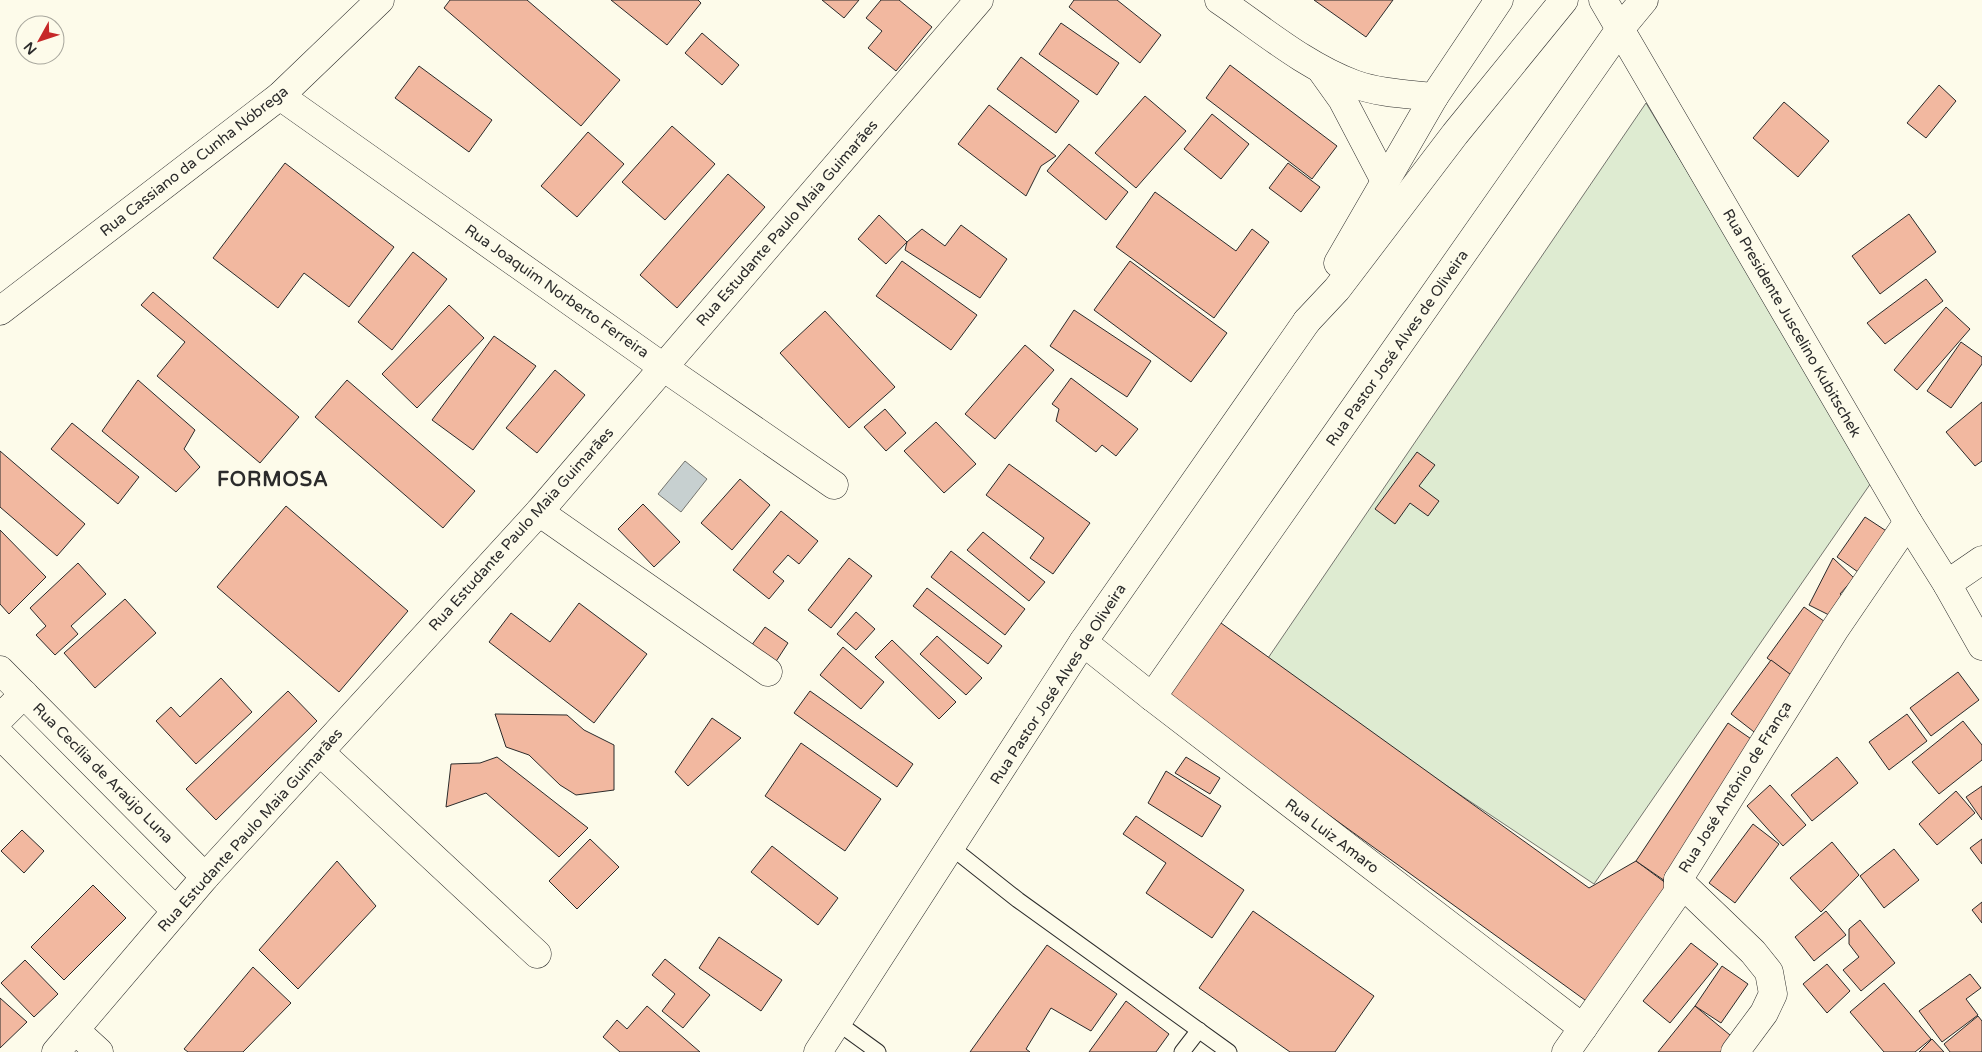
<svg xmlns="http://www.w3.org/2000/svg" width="1982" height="1052" font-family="'Varela Round',sans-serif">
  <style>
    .green { fill: #deebd1; stroke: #74746e }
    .water { fill: #c7d0d0; stroke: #74746e }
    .building { fill: #f2b8a0; stroke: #2b2b2b }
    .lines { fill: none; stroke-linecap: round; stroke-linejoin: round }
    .service-casing { stroke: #2b2b2b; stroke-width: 17 }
    .minor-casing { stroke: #2b2b2b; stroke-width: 29 }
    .primary-casing { stroke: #2b2b2b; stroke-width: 29 }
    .trunk-casing { stroke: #2b2b2b; stroke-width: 29 }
    .service { stroke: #fdfbea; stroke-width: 15 }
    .minor { stroke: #fdfbea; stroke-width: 28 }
    .primary { stroke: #fdfbea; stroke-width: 28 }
    .trunk { stroke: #fdfbea; stroke-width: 28 }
    .labels { text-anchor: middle; stroke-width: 4; stroke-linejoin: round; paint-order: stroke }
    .street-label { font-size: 15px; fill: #2b2b2b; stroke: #fdfbea }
    .district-label { font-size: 20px; font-weight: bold; letter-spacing: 1px; fill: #2b2b2b; stroke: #fdfbea }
  </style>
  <rect width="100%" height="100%" fill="#fdfbea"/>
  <!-- green -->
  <polygon class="green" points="1646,103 1873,480 1594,884 1264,664"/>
  <!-- water -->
  <polygon class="water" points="685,461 707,479 681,512 658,494"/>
  <!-- building -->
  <g class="building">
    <polygon points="450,0 527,0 620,80 581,126 444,8"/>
    <polygon points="611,0 698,0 701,3 667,45"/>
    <polygon points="822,0 859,0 844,18"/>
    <polygon points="881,0 899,0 932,27 896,71 868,48 882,31 866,18"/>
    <polygon points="1074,0 1117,0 1161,35 1140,63 1069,7"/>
    <polygon points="1314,0 1393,0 1366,37"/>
    <polygon points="1061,23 1119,63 1097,95 1039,54"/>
    <polygon points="702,33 739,65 722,85 685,53"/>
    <polygon points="1021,57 1079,101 1056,133 997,89"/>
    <polygon points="1230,65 1337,146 1312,179 1206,98"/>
    <polygon points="419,66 492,120 469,152 395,98"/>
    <polygon points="1939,85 1956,101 1926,138 1907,123"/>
    <polygon points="1145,96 1186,131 1136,188 1095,153"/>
    <polygon points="1784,102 1829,141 1798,177 1753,138"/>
    <polygon points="989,105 1056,156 1041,166 1026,196 958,144"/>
    <polygon points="1212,114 1249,144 1221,179 1184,149"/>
    <polygon points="672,126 715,164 665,220 622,182"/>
    <polygon points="588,132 624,164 577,217 541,186"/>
    <polygon points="1069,144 1128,192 1106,220 1047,171"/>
    <polygon points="285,163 394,247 349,307 304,273 278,308 213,258"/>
    <polygon points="1288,163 1320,187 1301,212 1269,188"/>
    <polygon points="728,174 765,207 677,308 640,275"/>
    <polygon points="1155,192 1236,251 1252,229 1269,242 1214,318 1116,247"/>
    <polygon points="1909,214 1936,252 1880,294 1852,256"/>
    <polygon points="879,215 907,242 886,264 858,239"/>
    <polygon points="961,225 1007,259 980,298 905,250 907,242 922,229 945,246"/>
    <polygon points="413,252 447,279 392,350 358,322"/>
    <polygon points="902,261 977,315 951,350 876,296"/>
    <polygon points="1130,261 1227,333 1191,382 1094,310"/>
    <polygon points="1926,279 1943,301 1885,344 1867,323"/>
    <polygon points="153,292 299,417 260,463 157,376 185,342 141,305"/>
    <polygon points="449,305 484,338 417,408 382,374"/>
    <polygon points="1946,307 1970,329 1917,390 1894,370"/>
    <polygon points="1074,310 1151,361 1127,397 1050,346"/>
    <polygon points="825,311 895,387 849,428 780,353"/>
    <polygon points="494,336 536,366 473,450 432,420"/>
    <polygon points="1961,342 1982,357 1982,364 1951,408 1927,391"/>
    <polygon points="1025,345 1054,370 995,439 965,414"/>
    <polygon points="555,370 585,395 537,453 506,428"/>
    <polygon points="1071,378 1138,429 1116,456 1102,445 1096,452 1056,421 1059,409 1052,404"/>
    <polygon points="138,380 195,430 184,449 200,467 176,492 102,431"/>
    <polygon points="347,380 475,491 443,528 315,417"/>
    <polygon points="1982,402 1982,461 1975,466 1946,432"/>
    <polygon points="885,409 906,433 886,451 864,427"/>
    <polygon points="936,422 976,464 944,493 904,451"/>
    <polygon points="72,423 139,477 118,504 51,449"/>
    <polygon points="0,451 85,524 57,556 0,507"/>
    <polygon points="1417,452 1435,465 1419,486 1439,501 1428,516 1410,503 1395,524 1375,509"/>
    <polygon points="1009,464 1090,523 1053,574 1030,558 1044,538 986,495"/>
    <polygon points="740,479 770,505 732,550 701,523"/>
    <polygon points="643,504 680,542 654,567 618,529"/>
    <polygon points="286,506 408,611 339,692 217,587"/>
    <polygon points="781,511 818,541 799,564 788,555 773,572 784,581 769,599 733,570"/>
    <polygon points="1865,517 1894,536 1865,577 1837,557"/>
    <polygon points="0,530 46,577 9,614 0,604"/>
    <polygon points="983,532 1045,582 1029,601 967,550"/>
    <polygon points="951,551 1025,609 1005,635 931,577"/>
    <polygon points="849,558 872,576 831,628 808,610"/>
    <polygon points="1833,558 1854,578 1840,594 1849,599 1839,620 1809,605"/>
    <polygon points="78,563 106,594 71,626 78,634 55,655 36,635 46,626 30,608"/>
    <polygon points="927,588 1002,646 988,664 913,606"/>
    <polygon points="125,599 156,633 95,688 64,653"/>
    <polygon points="579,603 647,654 594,723 489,642 511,613 550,642"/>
    <polygon points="1804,607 1835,629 1798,680 1767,658"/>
    <polygon points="856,612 875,629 856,650 837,634"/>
    <polygon points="1214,618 1589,888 1636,861 1678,892 1596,1008 1160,693"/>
    <polygon points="765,627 788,643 775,663 751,646"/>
    <polygon points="937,636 982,678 966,695 920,654"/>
    <polygon points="892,640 956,702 939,719 875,657"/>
    <polygon points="843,647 884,682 861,709 820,675"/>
    <polygon points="1771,660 1798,680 1758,735 1731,714"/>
    <polygon points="1958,672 1979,700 1931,736 1910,708"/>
    <polygon points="221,678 252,712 196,764 156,721 171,707 180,717"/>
    <polygon points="288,691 317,721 216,820 186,789"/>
    <polygon points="810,691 913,764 897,787 794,713"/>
    <polygon points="495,714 567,715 584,730 614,745 614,790 576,795 560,785 529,755 506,747"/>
    <polygon points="1907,714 1927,741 1889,770 1869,742"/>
    <polygon points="712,718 741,738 688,786 675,772"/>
    <polygon points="1963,721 1982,745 1982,760 1939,794 1912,762"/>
    <polygon points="1728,723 1757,743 1665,881 1636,861"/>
    <polygon points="801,743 881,799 845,851 765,796"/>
    <polygon points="497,757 588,828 559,857 486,793 446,807 451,764 480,763"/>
    <polygon points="1186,757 1220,778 1210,794 1175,773"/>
    <polygon points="1837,757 1858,783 1812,821 1791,795"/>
    <polygon points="1166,771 1221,806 1202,837 1148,803"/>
    <polygon points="1770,785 1806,825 1783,846 1747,806"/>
    <polygon points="1982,786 1982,820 1966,797"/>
    <polygon points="1956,791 1975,813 1937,845 1919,824"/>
    <polygon points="1136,816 1244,890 1212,938 1146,893 1166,863 1123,834"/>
    <polygon points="1753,824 1779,844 1735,903 1709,883"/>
    <polygon points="22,830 44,851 24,873 1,851"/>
    <polygon points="590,839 619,867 577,909 549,881"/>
    <polygon points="1982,839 1982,864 1970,848"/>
    <polygon points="1832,842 1859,875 1821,912 1790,878"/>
    <polygon points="772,846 838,898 818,925 751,872"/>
    <polygon points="1894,849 1919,880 1884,908 1860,876"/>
    <polygon points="337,861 376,906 298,989 259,950"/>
    <polygon points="93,885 126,918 64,980 31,947"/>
    <polygon points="1982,902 1982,923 1972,910"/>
    <polygon points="1253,911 1374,996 1335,1052 1290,1052 1199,988"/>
    <polygon points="1826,911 1846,935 1814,961 1795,937"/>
    <polygon points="1860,920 1895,963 1861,991 1843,970 1859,957 1849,944 1849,929"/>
    <polygon points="719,937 782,980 761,1011 699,968"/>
    <polygon points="1691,943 1718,964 1670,1023 1643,1001"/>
    <polygon points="1047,945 1117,994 1091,1031 1051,1008 1026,1049 1030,1052 970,1052"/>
    <polygon points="665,959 710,995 683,1028 662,1011 675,994 652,975"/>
    <polygon points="25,960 58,994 34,1017 1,983"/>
    <polygon points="1827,964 1850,991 1827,1013 1803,984"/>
    <polygon points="1722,966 1748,984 1721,1023 1695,1006"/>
    <polygon points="253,967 291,1003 243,1052 188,1052 184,1049"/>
    <polygon points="1970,974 1981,988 1966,999 1978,1015 1942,1042 1919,1011"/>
    <polygon points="1884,983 1931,1039 1915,1052 1884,1052 1850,1012"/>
    <polygon points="0,998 27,1022 0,1048"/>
    <polygon points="1126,1001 1169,1034 1156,1052 1089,1052"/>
    <polygon points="647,1006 700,1052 620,1052 603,1037 617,1020 627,1029"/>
    <polygon points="1695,1006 1736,1040 1727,1052 1658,1052"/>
    <polygon points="1978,1016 1982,1021 1982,1052 1950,1052 1944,1044"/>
    <polygon points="1932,1039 1944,1052 1919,1052"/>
  </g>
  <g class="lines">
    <defs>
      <g id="service">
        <polyline points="951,847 1018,900 1229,1052"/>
        <polyline points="838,1023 878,1052"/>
        <polyline points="1182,1052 1199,1030"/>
      </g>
      <g id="minor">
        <path d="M1219,0C1262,29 1305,66 1354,84C1379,93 1407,94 1434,97"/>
        <polyline points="1603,0 1908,522 1947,584 1982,646"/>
        <polyline points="1322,71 1342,99 1385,181"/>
        <polyline points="280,96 663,367 834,485"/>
        <polyline points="0,311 280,96 380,0"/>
        <polyline points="539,512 768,672"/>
        <polyline points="1947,584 1982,560"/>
        <polyline points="1083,642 1152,697 1583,1028"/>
        <polyline points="0,670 205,877"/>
        <polyline points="1152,697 1620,29 1644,0"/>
        <polyline points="0,718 24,694"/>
        <polyline points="0,735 176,911"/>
        <polyline points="320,752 537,954"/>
        <polyline points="1678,880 1753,952 1769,972 1773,994 1764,1013 1735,1052"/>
        <polyline points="75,1030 99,1052"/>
        <polyline points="56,1052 205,877 539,512 979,0"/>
        <polyline points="1566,1052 1678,892 1678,880 1835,629 1908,522"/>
      </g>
      <polyline id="primary" points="818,1052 1083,642 1307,321"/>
      <g id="trunk">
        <polyline points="1338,263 1434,97 1499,0"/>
        <polyline points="1307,321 1337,289 1455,134 1564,0"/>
      </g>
    </defs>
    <!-- service casing -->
    <use href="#service" class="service-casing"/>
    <!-- minor casing -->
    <use href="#minor" class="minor-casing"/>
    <!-- primary casing -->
    <use href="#primary" class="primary-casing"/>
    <!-- trunk casing -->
    <use href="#trunk" class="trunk-casing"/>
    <!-- service -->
    <use href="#service" class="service"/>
    <!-- minor -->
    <use href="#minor" class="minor"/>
    <!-- primary -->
    <use href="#primary" class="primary"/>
    <!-- trunk -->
    <use href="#trunk" class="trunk"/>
  </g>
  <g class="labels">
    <!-- street labels -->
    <g class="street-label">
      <text transform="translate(194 161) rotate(-38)" y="5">Rua Cassiano da Cunha Nóbrega</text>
      <text transform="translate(787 223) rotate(-49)" y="5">Rua Estudante Paulo Maia Guimarães</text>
      <text transform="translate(557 291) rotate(35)" y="5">Rua Joaquim Norberto Ferreira</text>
      <text transform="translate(1792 323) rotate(60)" y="5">Rua Presidente Juscelino Kubitschek</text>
      <text transform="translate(1397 348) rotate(-55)" y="5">Rua Pastor José Alves de Oliveira</text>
      <text transform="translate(521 529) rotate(-48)" y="5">Rua Estudante Paulo Maia Guimarães</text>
      <text transform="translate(1058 684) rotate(-57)" y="5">Rua Pastor José Alves de Oliveira</text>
      <text transform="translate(103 773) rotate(45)" y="5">Rua Cecília de Araújo Luna</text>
      <text transform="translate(1735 787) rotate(-58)" y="5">Rua José Antônio de França</text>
      <text transform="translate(250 830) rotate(-48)" y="5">Rua Estudante Paulo Maia Guimarães</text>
      <text transform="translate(1332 836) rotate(37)" y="5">Rua Luiz Amaro</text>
    </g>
    <!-- district labels -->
    <g class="district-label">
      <text x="273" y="486">FORMOSA</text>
    </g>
  </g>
  <!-- north arrow -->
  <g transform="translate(40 40) rotate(230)"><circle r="24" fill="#fdfbea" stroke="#a9a89e"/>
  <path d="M0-4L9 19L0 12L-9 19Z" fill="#c62828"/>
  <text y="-8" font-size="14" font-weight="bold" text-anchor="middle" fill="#2b2b2b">N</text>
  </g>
</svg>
